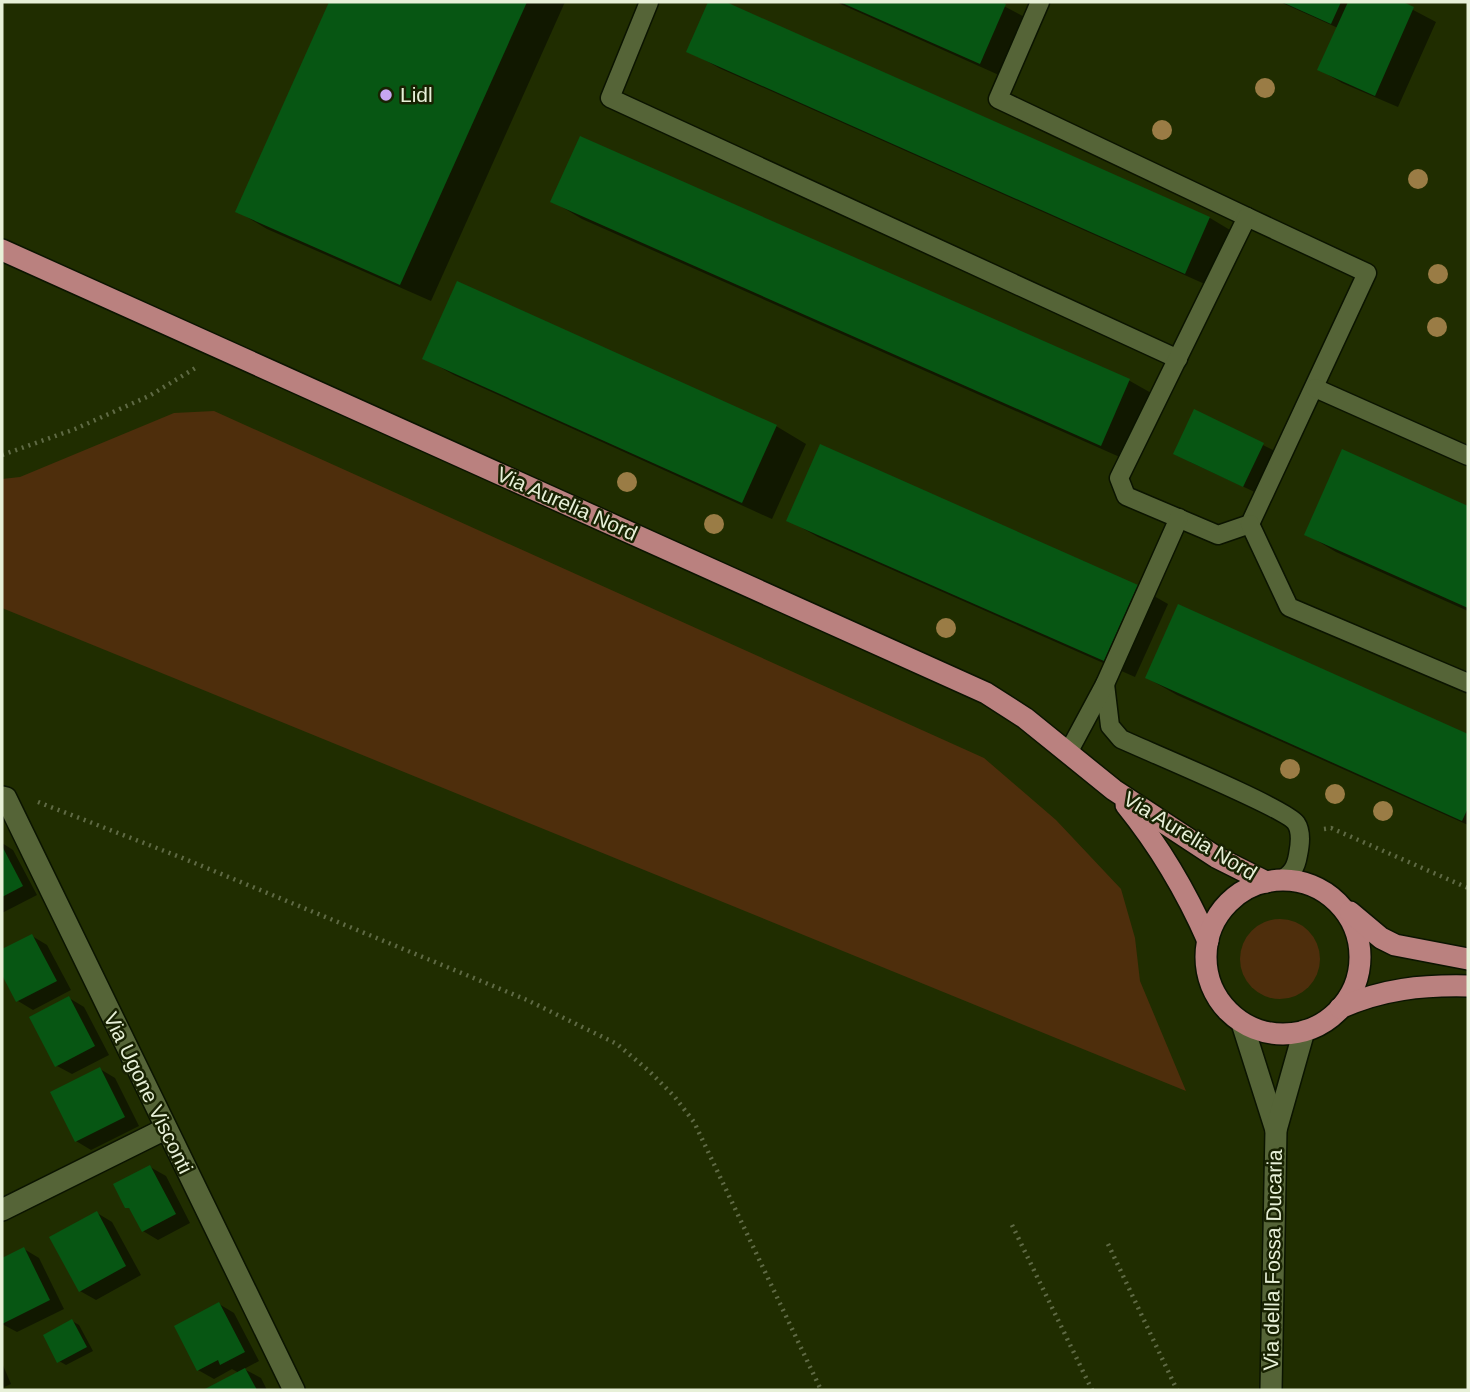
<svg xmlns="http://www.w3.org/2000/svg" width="1470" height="1392" font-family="Arial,sans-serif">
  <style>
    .green { fill: #4e2e0c }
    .shadow { fill: #0007 }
    .building { fill: #075613 }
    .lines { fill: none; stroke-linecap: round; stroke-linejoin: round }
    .lane-casing { stroke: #0b1400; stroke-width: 21 }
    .street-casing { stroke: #0b1400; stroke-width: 24 }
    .secondary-casing { stroke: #0b1400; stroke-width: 24 }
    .primary-casing { stroke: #0b1400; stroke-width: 24 }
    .path { stroke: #5f6a44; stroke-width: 4.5; stroke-dasharray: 2 5; stroke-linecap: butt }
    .lane { stroke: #556437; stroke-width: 18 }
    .street { stroke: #556437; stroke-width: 21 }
    .secondary { stroke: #556437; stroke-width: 21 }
    .primary { stroke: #ba817f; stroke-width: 21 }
    .tree { fill: #9a7c45 }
    .poi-dot { fill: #c7a6f0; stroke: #182202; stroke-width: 2.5 }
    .labels { text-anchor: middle; stroke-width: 5; stroke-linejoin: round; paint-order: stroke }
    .poi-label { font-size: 21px; fill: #e7f0d8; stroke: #182202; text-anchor: start }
    .street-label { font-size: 21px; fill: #e7f0d8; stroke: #182202 }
  </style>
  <rect width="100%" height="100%" fill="#202d00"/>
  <!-- green -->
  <g class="green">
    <polygon points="214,411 984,758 1056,820 1121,889 1135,938 1140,981 1186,1091 2,608 2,479 20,477 174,413"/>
    <circle cx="1280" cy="959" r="40"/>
  </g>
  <!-- shadow -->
  <g class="shadow">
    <polygon points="331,2 565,2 431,301 267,229 237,211"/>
    <polygon points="710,2 722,2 1210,218 1240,236 1216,289 719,68 689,51"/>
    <polygon points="836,2 996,2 1036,23 1010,80"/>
    <polygon points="1280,2 1398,2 1436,22 1398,107 1342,83 1320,70 1338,28"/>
    <polygon points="580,138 1130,381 1160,398 1131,462 582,219 552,201"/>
    <polygon points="424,358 776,426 806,444 772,519 454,375"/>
    <polygon points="1195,412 1279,453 1259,494 1190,462"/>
    <polygon points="821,446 1138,587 1168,604 1135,677 818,537 788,520"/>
    <polygon points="1343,452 1468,507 1468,611 1336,552 1306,534"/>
    <polygon points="1179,606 1468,736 1468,825 1177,695 1147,678"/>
    <polygon points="2,843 13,850 37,895 2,913"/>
    <polygon points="32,936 47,945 71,990 33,1010 18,1001 2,971 2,951"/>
    <polygon points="69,998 84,1007 109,1055 72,1074 57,1066"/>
    <polygon points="100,1069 115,1078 139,1126 91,1150 76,1141"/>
    <polygon points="150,1167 166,1176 190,1223 158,1240 143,1231 132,1210 127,1207"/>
    <polygon points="97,1213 112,1222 141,1275 96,1300 80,1291"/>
    <polygon points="24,1249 39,1258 64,1309 17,1332 2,1324 2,1260"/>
    <polygon points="219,1304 234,1313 259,1361 244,1369 261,1378 267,1390 207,1390 239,1373 232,1369 214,1379 198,1370"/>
    <polygon points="72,1321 79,1325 93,1351 66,1365 59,1361"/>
    <polygon points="2,1363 11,1384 2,1388"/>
  </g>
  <!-- building -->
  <g class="building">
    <polygon points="329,2 527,2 400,285 235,212"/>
    <polygon points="708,2 726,2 1210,217 1185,274 686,52"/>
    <polygon points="840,2 1001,2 1006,4 980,64"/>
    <polygon points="1282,2 1341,2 1331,24"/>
    <polygon points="1348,2 1403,2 1414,7 1375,96 1317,70"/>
    <polygon points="580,136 1130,379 1101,446 550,202"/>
    <polygon points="457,281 777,425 742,503 422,359"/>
    <polygon points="1194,409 1264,443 1243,487 1173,454"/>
    <polygon points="820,444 1138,585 1104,661 786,521"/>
    <polygon points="1342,449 1468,506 1468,608 1304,535"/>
    <polygon points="1178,604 1468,734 1468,808 1462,821 1145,678"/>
    <polygon points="2,846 23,886 2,897"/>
    <polygon points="32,934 57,981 16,1002 2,975 2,949"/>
    <polygon points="69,996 95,1046 55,1067 29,1017"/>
    <polygon points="100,1067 125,1117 75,1142 50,1092"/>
    <polygon points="150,1165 176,1214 142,1232 129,1208 125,1208 113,1184"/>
    <polygon points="97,1211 126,1266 79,1292 49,1237"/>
    <polygon points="24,1247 50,1300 2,1324 2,1258"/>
    <polygon points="219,1302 245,1352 220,1365 218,1360 197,1371 174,1326"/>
    <polygon points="72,1319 87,1347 57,1363 43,1335"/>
    <polygon points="245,1368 257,1390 203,1390"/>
  </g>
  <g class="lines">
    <defs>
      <g id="lane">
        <polyline points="649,2 610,98 1178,359"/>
        <polyline points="1040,2 998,99 1247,217"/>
        <polygon points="1247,217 1367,273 1250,524 1218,535 1126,496 1119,478"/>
        <polyline points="1315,388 1468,456"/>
        <polyline points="1250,524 1289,607 1468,683"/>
        <path d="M1105,684L1110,726L1121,739C1147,751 1287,809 1296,823C1302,832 1300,845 1298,855C1296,867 1292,874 1281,880"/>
        <polyline points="1069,751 1105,684 1179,518"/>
      </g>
      <g id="street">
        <polyline points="2,797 6,798 294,1390"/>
        <polyline points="2,1210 165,1129"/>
      </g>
      <g id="secondary">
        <polyline points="1242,1023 1276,1130"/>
        <polyline points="1271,1390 1276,1130 1304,1031"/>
      </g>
      <g id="primary">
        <polyline points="2,250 986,693 1025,718 1114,790 1216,857 1266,882"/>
        <path d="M1126,805C1160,847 1186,891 1208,941"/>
        <circle cx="1283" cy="957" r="77"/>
        <polyline points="1350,912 1381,938 1395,945 1468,959"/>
        <path d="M1340,1008C1382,989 1422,985 1468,986"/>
      </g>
    </defs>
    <!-- lane casing -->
    <use href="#lane" class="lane-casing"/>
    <!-- street casing -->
    <use href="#street" class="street-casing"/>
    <!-- secondary casing -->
    <use href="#secondary" class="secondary-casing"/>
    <!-- primary casing -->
    <use href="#primary" class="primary-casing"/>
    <!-- path -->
    <g class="path">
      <polyline points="2,455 75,429 149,396 197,367"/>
      <polyline points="38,802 180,857 527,1000 617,1044 649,1071 674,1096 694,1122 821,1390"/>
      <polyline points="1324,829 1331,828 1468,888"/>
      <polyline points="1012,1225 1092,1390"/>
      <polyline points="1108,1244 1177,1390"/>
    </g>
    <!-- lane -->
    <use href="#lane" class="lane"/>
    <!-- street -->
    <use href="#street" class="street"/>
    <!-- secondary -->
    <use href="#secondary" class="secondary"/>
    <!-- primary -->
    <use href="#primary" class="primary"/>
  </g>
  <!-- trees -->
  <g class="tree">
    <circle cx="1265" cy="88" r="10"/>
    <circle cx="1162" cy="130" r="10"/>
    <circle cx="1418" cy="179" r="10"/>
    <circle cx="1438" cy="274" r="10"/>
    <circle cx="1437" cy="327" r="10"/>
    <circle cx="627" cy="482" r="10"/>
    <circle cx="714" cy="524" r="10"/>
    <circle cx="946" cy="628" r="10"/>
    <circle cx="1290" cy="769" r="10"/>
    <circle cx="1335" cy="794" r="10"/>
    <circle cx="1383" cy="811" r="10"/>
  </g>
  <!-- markers -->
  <circle class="poi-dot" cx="386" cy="95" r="7"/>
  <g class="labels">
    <!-- poi labels -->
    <g class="poi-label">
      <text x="400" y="102">Lidl</text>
    </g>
    <!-- street labels -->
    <g class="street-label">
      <text transform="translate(567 504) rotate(24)" y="7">Via Aurelia Nord</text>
      <text transform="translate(1190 836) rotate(31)" y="7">Via Aurelia Nord</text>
      <text transform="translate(148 1093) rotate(64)" y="7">Via Ugone Visconti</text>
      <text transform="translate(1273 1260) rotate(-89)" y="7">Via della Fossa Ducaria</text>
    </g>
  </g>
  <!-- border -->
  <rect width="1470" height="1392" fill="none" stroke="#e7f0d8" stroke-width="7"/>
</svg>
